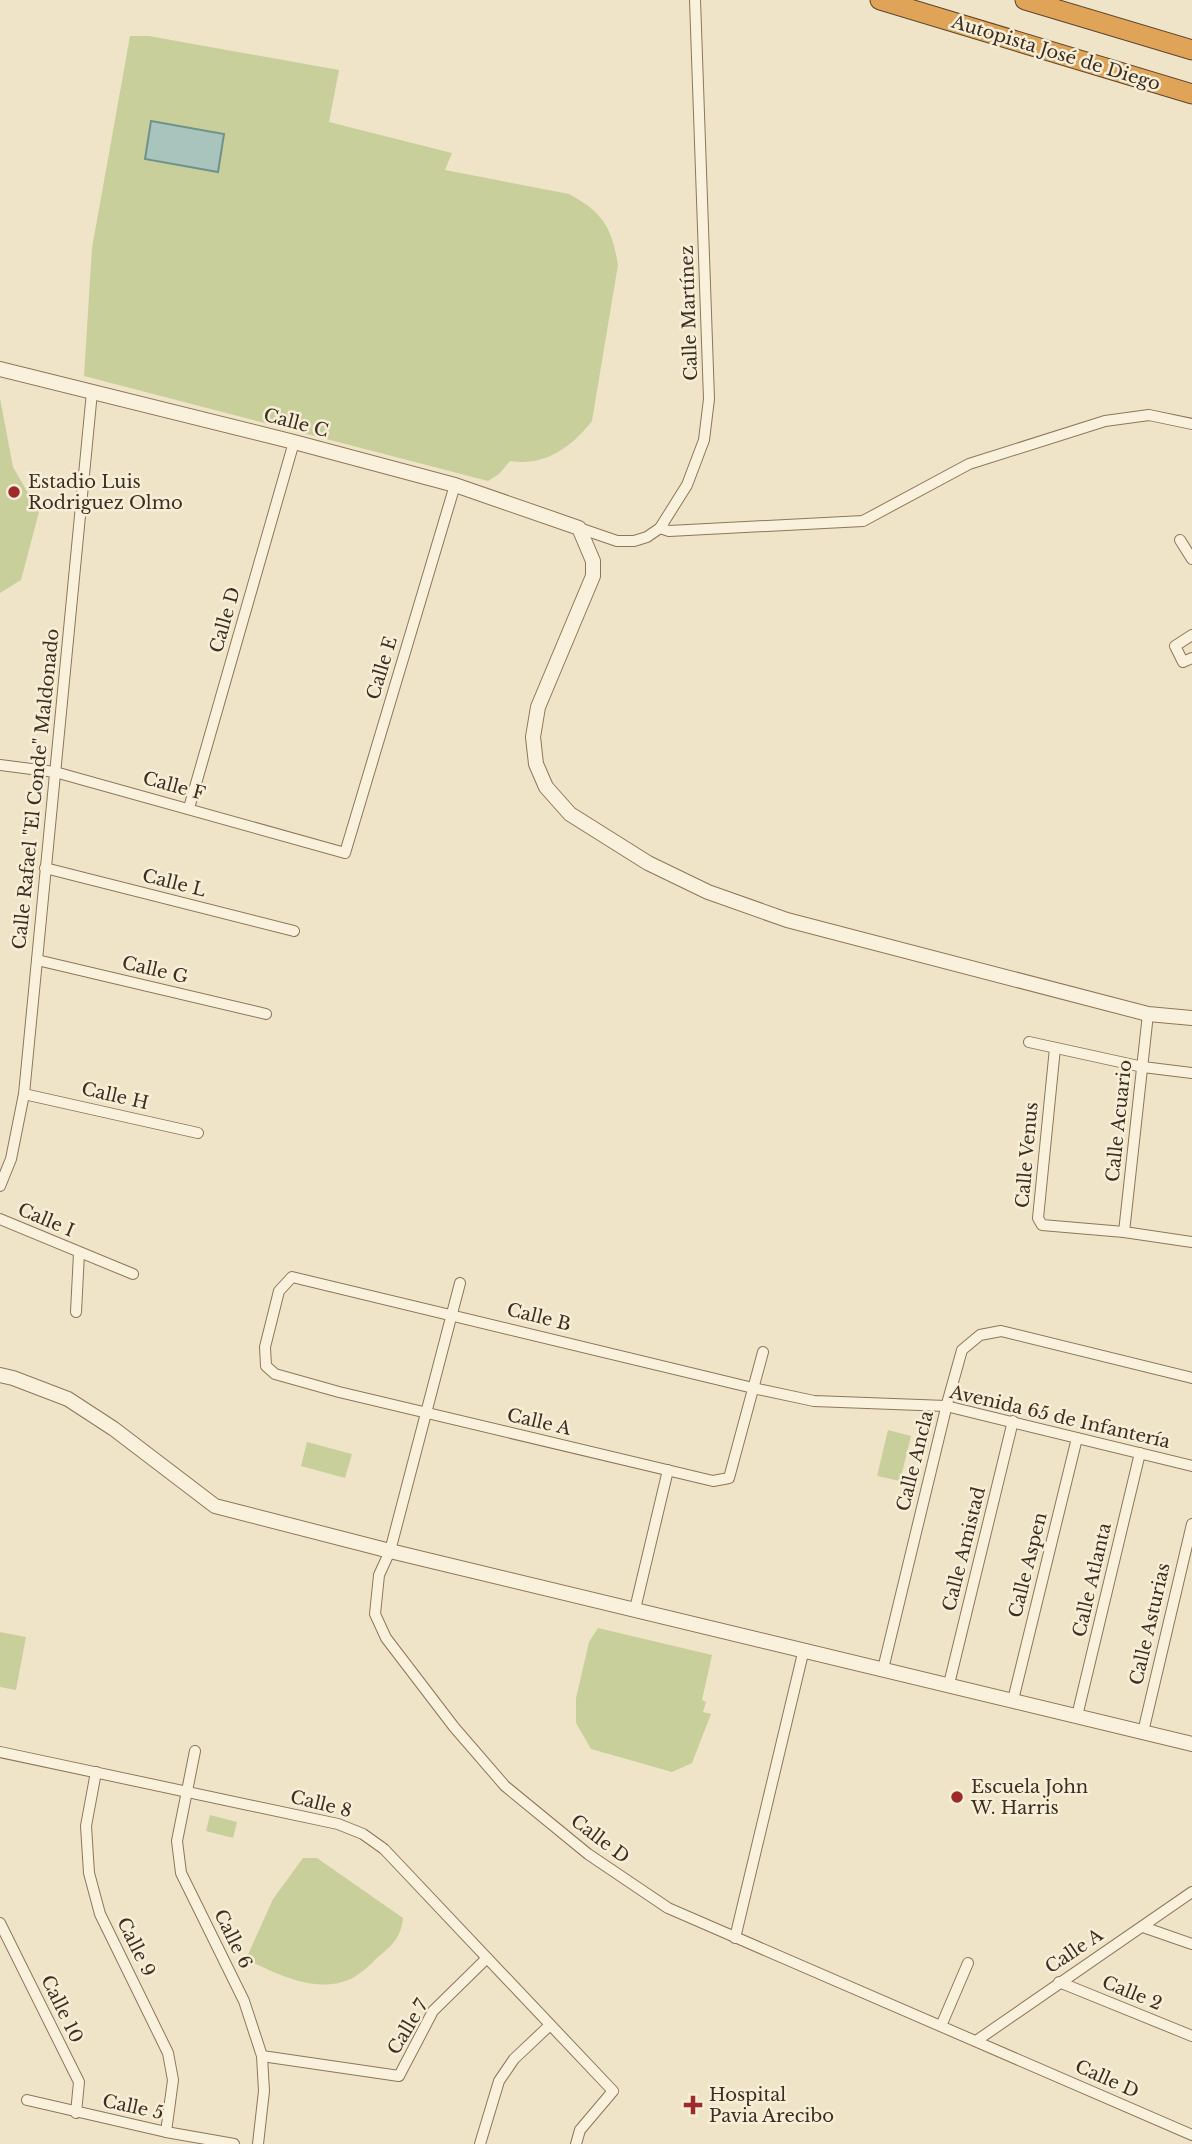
<svg xmlns="http://www.w3.org/2000/svg" width="1192" height="2144" font-family="'Libre Baskerville',serif">
  <style>
    .green { fill: #c9cf9b }
    .water { fill: #a9c4bc; stroke: #6f938a; stroke-width: 2 }
    .lines { fill: none; stroke-linecap: round; stroke-linejoin: round }
    .minor-casing { stroke: #8d765c; stroke-width: 12 }
    .tertiary-casing { stroke: #8d765c; stroke-width: 16 }
    .motorway-casing { stroke: #5b4430; stroke-width: 21 }
    .minor { stroke: #faf1dc; stroke-width: 10 }
    .tertiary { stroke: #faf1dc; stroke-width: 14 }
    .motorway { stroke: #e0a458; stroke-width: 19 }
    .poi-dot { fill: #9e2a2b; stroke: #f7eed8; stroke-width: 2.5 }
    .labels { text-anchor: middle; stroke-width: 5; stroke-linejoin: round; paint-order: stroke }
    .street-label { font-size: 18px; fill: #3d2e20; stroke: #f7eed8 }
    .poi-label { font-size: 18px; fill: #3d2e20; stroke: #f7eed8; text-anchor: start }
  </style>
  <rect width="100%" height="100%" fill="#f0e4c8"/>
  <!-- green -->
  <g class="green">
    <path d="M130,36H149L339,70L329,122L452,153L445,170L569,194C603,212 612,228 618,265L592,421C572,447 544,467 510,461L499,474L488,481L84,376L92,248Z"/>
    <polygon points="0,398 13,467 39,512 21,580 0,593"/>
    <polygon points="888,1430 911,1436 900,1481 877,1476"/>
    <polygon points="307,1442 352,1454 345,1478 301,1466"/>
    <polygon points="598,1628 712,1655 702,1700 706,1702 703,1712 711,1714 692,1763 672,1772 591,1749 576,1723 576,1698 589,1642"/>
    <polygon points="0,1632 26,1637 16,1690 0,1687"/>
    <polygon points="210,1815 237,1822 233,1838 206,1831"/>
    <path d="M303,1858H317L403,1918C401,1937 393,1945 378,1957C370,1965 359,1976 348,1980C316,1994 274,1973 246,1959L273,1899Z"/>
  </g>
  <!-- water -->
  <polygon class="water" points="151,121 224,134 218,172 145,159"/>
  <g class="lines">
    <defs>
      <g id="minor">
        <polyline points="579,528 617,541 634,541 647,537 660,528 687,485 704,440 709,399 695,0"/>
        <polyline points="660,528 669,531 863,521 969,464 1105,421 1149,415 1192,424"/>
        <polyline points="1180,540 1192,559"/>
        <polyline points="1192,635 1175,646 1183,662 1192,658"/>
        <polyline points="0,765 55,772 345,853 455,485"/>
        <polyline points="189,808 294,442"/>
        <polyline points="45,868 294,931"/>
        <polyline points="37,960 266,1014"/>
        <polyline points="1029,1042 1143,1067 1192,1073"/>
        <polyline points="1055,1048 1038,1218 1042,1225 1124,1232 1192,1242"/>
        <polyline points="24,1094 198,1133"/>
        <polyline points="0,1186 11,1159 24,1094 92,392"/>
        <polyline points="0,1219 133,1274"/>
        <polyline points="1124,1232 1148,1014"/>
        <polyline points="460,1283 390,1551 379,1575 375,1614 386,1638 454,1727 505,1786 588,1854 668,1908 1192,2135"/>
        <polyline points="76,1312 79,1253"/>
        <polyline points="763,1352 729,1478 713,1481 339,1392 275,1374 266,1366 265,1347 279,1291 292,1277 753,1388 814,1401 946,1406 1192,1466"/>
        <polyline points="635,1609 668,1470"/>
        <polyline points="883,1669 948,1400 962,1350 980,1335 1001,1331 1192,1378"/>
        <polyline points="949,1684 1013,1421"/>
        <polyline points="1013,1700 1077,1438"/>
        <polyline points="1077,1716 1140,1453"/>
        <polyline points="1143,1732 1192,1524"/>
        <polyline points="195,1751 177,1841 181,1873 244,2001 262,2056 264,2091 258,2144"/>
        <polyline points="0,1752 338,1824 363,1834 384,1849 613,2091 580,2130 576,2144"/>
        <polyline points="96,1772 86,1826 89,1873 100,1914 168,2053 173,2080 166,2132"/>
        <polyline points="0,1923 79,2082 76,2113"/>
        <polyline points="1143,1927 1192,1944"/>
        <polyline points="735,1938 804,1649"/>
        <polyline points="1059,1982 1192,2036"/>
        <polyline points="941,2026 968,1963"/>
        <polyline points="976,2041 1192,1892"/>
        <polyline points="262,2056 399,2076 433,2011 487,1958"/>
        <polyline points="27,2100 166,2132 234,2144"/>
        <polyline points="480,2144 499,2081 514,2059 550,2025"/>
      </g>
      <g id="tertiary">
        <polyline points="0,369 294,442 455,485 579,528 593,561 593,576 538,707 533,737 536,764 546,787 570,814 648,863 708,892 787,920 1148,1014 1192,1018"/>
        <polyline points="0,1375 13,1378 68,1399 114,1429 215,1506 390,1551 1192,1744"/>
      </g>
      <g id="motorway">
        <polyline points="880,0 1192,94"/>
        <polyline points="1025,0 1192,50"/>
      </g>
    </defs>
    <!-- minor casing -->
    <use href="#minor" class="minor-casing"/>
    <!-- tertiary casing -->
    <use href="#tertiary" class="tertiary-casing"/>
    <!-- motorway casing -->
    <use href="#motorway" class="motorway-casing"/>
    <!-- minor -->
    <use href="#minor" class="minor"/>
    <!-- tertiary -->
    <use href="#tertiary" class="tertiary"/>
    <!-- motorway -->
    <use href="#motorway" class="motorway"/>
  </g>
  <!-- markers -->
  <g class="poi-dot">
    <circle cx="14" cy="492" r="7"/>
    <circle cx="957" cy="1797" r="7"/>
    <path d="M689.5 2094.5h7v7h7v7h-7v7h-7v-7h-7v-7h7z"/>
  </g>
  <g class="labels">
    <!-- street labels -->
    <g class="street-label">
      <text transform="translate(1056 53) rotate(17)" y="6">Autopista José de Diego</text>
      <text transform="translate(689 313) rotate(-92)" y="6">Calle Martínez</text>
      <text transform="translate(296 423) rotate(15)" y="6">Calle C</text>
      <text transform="translate(225 620) rotate(-74)" y="6">Calle D</text>
      <text transform="translate(382 668) rotate(-73)" y="6">Calle E</text>
      <text transform="translate(174 786) rotate(15)" y="6">Calle F</text>
      <text transform="translate(36 789) rotate(-84)" y="6">Calle Rafael "El Conde" Maldonado</text>
      <text transform="translate(174 883) rotate(14)" y="6">Calle L</text>
      <text transform="translate(155 970) rotate(13)" y="6">Calle G</text>
      <text transform="translate(115 1096) rotate(13)" y="6">Calle H</text>
      <text transform="translate(1119 1121) rotate(-84)" y="6">Calle Acuario</text>
      <text transform="translate(1027 1155) rotate(-85)" y="6">Calle Venus</text>
      <text transform="translate(46 1220) rotate(23)" y="6">Calle I</text>
      <text transform="translate(539 1317) rotate(14)" y="6">Calle B</text>
      <text transform="translate(1060 1417) rotate(13)" y="6">Avenida 65 de Infantería</text>
      <text transform="translate(539 1422) rotate(13)" y="6">Calle A</text>
      <text transform="translate(915 1461) rotate(-76)" y="6">Calle Ancla</text>
      <text transform="translate(964 1549) rotate(-76)" y="6">Calle Amistad</text>
      <text transform="translate(1028 1565) rotate(-76)" y="6">Calle Aspen</text>
      <text transform="translate(1092 1580) rotate(-77)" y="6">Calle Atlanta</text>
      <text transform="translate(1150 1624) rotate(-77)" y="6">Calle Asturias</text>
      <text transform="translate(321 1804) rotate(14)" y="6">Calle 8</text>
      <text transform="translate(600 1839) rotate(37)" y="6">Calle D</text>
      <text transform="translate(233 1939) rotate(64)" y="6">Calle 6</text>
      <text transform="translate(136 1947) rotate(64)" y="6">Calle 9</text>
      <text transform="translate(1074 1951) rotate(-34)" y="6">Calle A</text>
      <text transform="translate(1132 1993) rotate(22)" y="6">Calle 2</text>
      <text transform="translate(62 2009) rotate(64)" y="6">Calle 10</text>
      <text transform="translate(408 2027) rotate(-59)" y="6">Calle 7</text>
      <text transform="translate(1107 2079) rotate(24)" y="6">Calle D</text>
      <text transform="translate(133 2107) rotate(12)" y="6">Calle 5</text>
    </g>
    <!-- poi labels -->
    <g class="poi-label">
      <text x="28" y="488">Estadio Luis<tspan x="28" dy="21">Rodriguez Olmo</tspan></text>
      <text x="971" y="1793">Escuela John<tspan x="971" dy="21">W. Harris</tspan></text>
      <text x="709" y="2101">Hospital<tspan x="709" dy="21">Pavia Arecibo</tspan></text>
    </g>
  </g>
</svg>
